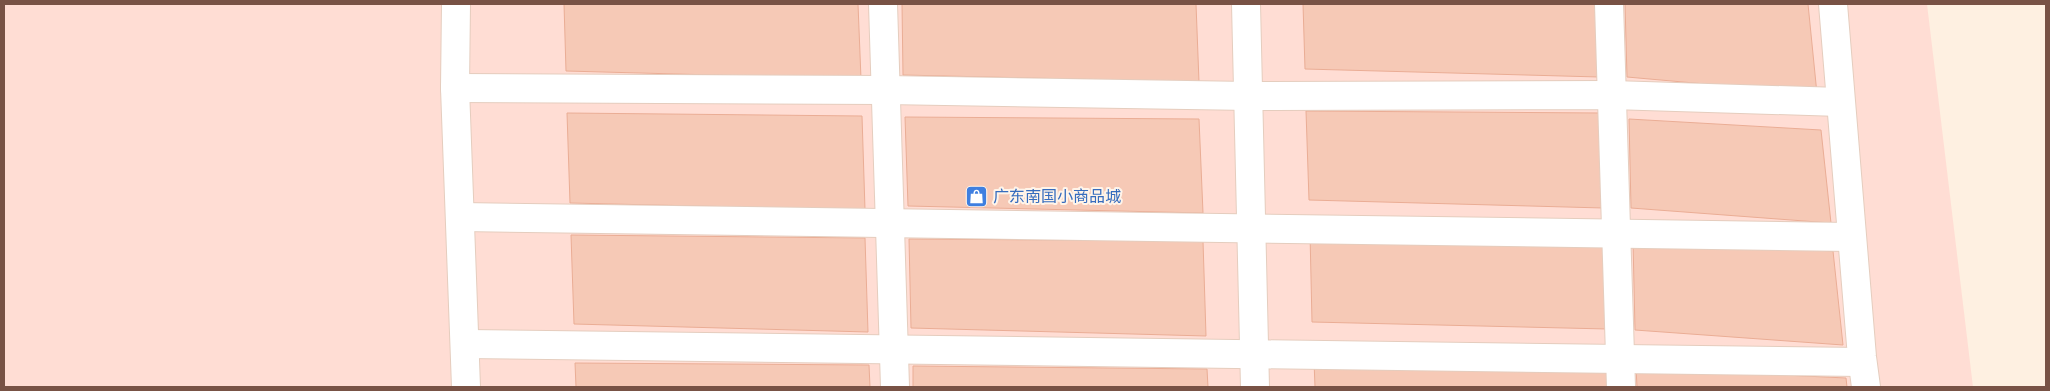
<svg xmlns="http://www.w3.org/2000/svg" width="2050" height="391" font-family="Arial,'Noto Sans SC',sans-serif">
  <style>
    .commercial { fill: #ffddd4 }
    .building { fill: #f6c9b6; stroke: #eaad95 }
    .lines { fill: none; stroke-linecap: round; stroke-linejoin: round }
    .minor-casing { stroke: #e5cdbe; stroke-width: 30 }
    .tertiary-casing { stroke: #e5cdbe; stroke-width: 30 }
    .minor { stroke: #fff; stroke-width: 28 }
    .tertiary { stroke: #fff; stroke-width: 28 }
    .labels { text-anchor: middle; stroke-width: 4; stroke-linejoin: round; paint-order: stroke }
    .shop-label { font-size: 16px; fill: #366cbe; stroke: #fff4e9; text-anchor: start }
  </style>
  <rect width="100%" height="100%" fill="#fef0e1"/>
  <!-- commercial -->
  <polygon class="commercial" points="4,4 1927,4 1973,387 4,387"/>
  <!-- building -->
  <g class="building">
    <polygon points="564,4 858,4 861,79 566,71"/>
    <polygon points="902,4 1196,4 1199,82 903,75"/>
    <polygon points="1303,4 1597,4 1599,77 1305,69"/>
    <polygon points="1625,4 1808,4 1817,94 1627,77"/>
    <polygon points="1306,111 1601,113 1603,208 1309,200"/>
    <polygon points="567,113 862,116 865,210 570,203"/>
    <polygon points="905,117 1199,119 1203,213 908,206"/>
    <polygon points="1629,119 1821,130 1831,223 1631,208"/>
    <polygon points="1310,233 1604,235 1607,329 1312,322"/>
    <polygon points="571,235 865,238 868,332 574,324"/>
    <polygon points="909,239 1203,241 1206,336 911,328"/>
    <polygon points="1633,241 1833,251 1843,345 1635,330"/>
    <polygon points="1314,361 1608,363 1609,387 1315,387"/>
    <polygon points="575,363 869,365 870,387 576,387"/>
    <polygon points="913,366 1207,369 1208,387 913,387"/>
    <polygon points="1636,368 1846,378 1847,387 1637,387"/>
  </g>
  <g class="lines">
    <defs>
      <g id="minor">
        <polyline points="883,4 895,387"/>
        <polyline points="1246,4 1255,387"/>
        <polyline points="1609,4 1621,387"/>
        <polyline points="1833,4 1862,357 1866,387"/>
        <polyline points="455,88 886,90 1249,96 1612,95 1840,102"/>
        <polyline points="461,217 1851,237"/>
        <polyline points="466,344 1862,362"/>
      </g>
      <polyline id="tertiary" points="456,4 455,88 466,387"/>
    </defs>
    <!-- minor casing -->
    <use href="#minor" class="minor-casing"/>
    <!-- tertiary casing -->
    <use href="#tertiary" class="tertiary-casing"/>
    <!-- minor -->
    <use href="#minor" class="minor"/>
    <!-- tertiary -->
    <use href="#tertiary" class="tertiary"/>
  </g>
  <!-- icons -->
  <defs>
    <symbol id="shop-square" viewBox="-11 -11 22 22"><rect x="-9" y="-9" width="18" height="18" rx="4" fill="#3f7fe0" stroke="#fff4e9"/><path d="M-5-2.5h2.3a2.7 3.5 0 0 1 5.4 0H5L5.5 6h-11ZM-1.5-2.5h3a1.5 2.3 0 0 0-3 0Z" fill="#fff"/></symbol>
  </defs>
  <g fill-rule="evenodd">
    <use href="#shop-square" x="964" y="184" width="25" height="25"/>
  </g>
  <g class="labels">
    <!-- shop labels -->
    <g class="shop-label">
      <text x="993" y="202">广东南国小商品城</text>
    </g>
  </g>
  <!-- border -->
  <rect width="2050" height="391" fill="none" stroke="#785245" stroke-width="10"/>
</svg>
